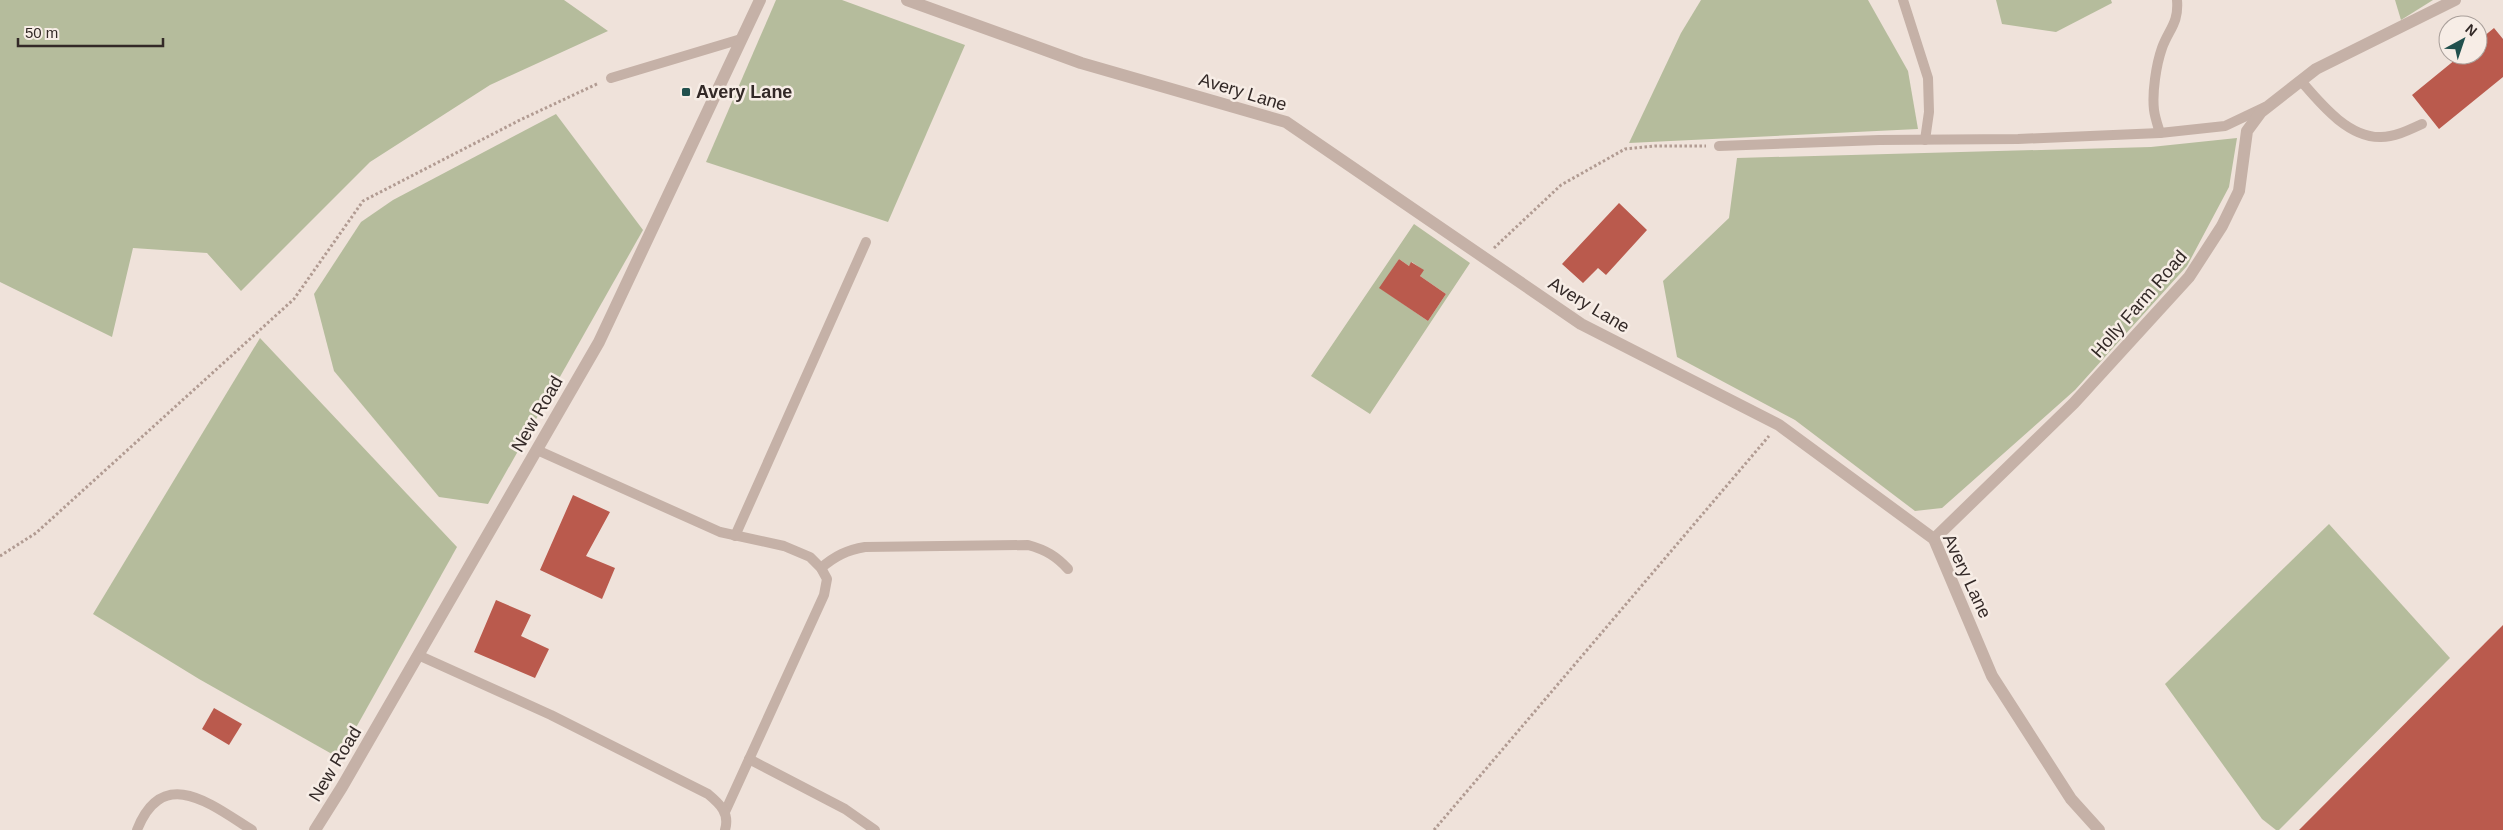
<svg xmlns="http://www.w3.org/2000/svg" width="2503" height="830" font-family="Helvetica,sans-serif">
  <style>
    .green { fill: #b5bc9c; fill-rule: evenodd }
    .building { fill: #ba5a4d }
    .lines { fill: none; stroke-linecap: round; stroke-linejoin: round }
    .path { stroke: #b19b92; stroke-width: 3; stroke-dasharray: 2.5 2.5; stroke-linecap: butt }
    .service { stroke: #c5b1a7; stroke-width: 10 }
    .minor { stroke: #c5b1a7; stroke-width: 12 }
    .poi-dot { fill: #21504d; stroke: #f7ede6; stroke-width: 2 }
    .labels { text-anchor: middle; stroke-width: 5; stroke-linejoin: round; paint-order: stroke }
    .poi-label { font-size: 18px; font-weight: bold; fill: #332927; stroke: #f7ede6; text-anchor: start }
    .street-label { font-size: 18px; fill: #332927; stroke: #f7ede6 }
  </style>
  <rect width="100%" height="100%" fill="#efe2da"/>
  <!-- green -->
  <g class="green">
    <polygon points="0,0 564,0 608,31 490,85 370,162 241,291 207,253 133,248 112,337 0,282"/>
    <polygon points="776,0 842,0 965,45 888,222 706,162"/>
    <polygon points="1701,0 1868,0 1908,71 1918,129 1629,143 1681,33"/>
    <polygon points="1996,0 2111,0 2112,3 2056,32 2002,24"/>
    <polygon points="2395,0 2433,0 2401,20"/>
    <polygon points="556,114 643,230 488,504 439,497 334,371 314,294 361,222 393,200"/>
    <polygon points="2237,138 2229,187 2187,266 2075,390 1942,508 1915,511 1795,420 1677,357 1663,281 1729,218 1737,158 2151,147"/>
    <path d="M1414,224L1470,263L1370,414L1311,376ZM1399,259L1409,266L1412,262L1423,270L1420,276L1446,294L1428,321L1380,288Z"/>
    <polygon points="260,338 457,547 339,758 199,679 93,614"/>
    <polygon points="2329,524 2450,658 2279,830 2276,830 2262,819 2165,684"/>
  </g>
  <!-- building -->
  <g class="building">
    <polygon points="2494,28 2503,39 2503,77 2439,129 2412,95 2461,55 2478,55 2478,41"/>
    <polygon points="1619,203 1647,230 1606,275 1598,268 1583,283 1562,264"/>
    <polygon points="1399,259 1409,266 1411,262 1424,270 1420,276 1446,294 1428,321 1379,288"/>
    <polygon points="573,495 610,512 586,556 615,568 602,599 540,570"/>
    <polygon points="496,600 531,615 521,636 549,649 535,678 474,652"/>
    <polygon points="2503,625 2503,830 2299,830"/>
    <polygon points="214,708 242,724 229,745 202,729"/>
  </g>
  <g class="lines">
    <!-- path -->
    <g class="path">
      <polyline points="1494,248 1561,185 1625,149 1655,146 1706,146"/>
      <polyline points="0,556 36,533 294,299 363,201 520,120 599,83"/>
      <polyline points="1434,830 1769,436"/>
    </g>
    <!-- service -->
    <g class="service">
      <polyline points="1903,0 1928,78 1929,112 1925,140"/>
      <polyline points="611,78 741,39"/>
      <path d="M2301,81C2320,103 2348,138 2381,137C2395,137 2409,130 2422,124"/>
      <path d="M2160,133C2158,126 2155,118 2154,110C2152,93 2156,65 2162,48C2169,29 2179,23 2177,0"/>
      <polyline points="1719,146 1879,140 2018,139 2160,133 2225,126 2265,107"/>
      <polyline points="537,450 720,532 784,546 810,557 821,568 827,579 824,595 725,812"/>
      <polyline points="735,536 866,242"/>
      <path d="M821,568C835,556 847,550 865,547L1028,545C1046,550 1056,556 1068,569"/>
      <path d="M418,655L551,715L708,794C720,804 730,813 725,830"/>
      <polyline points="749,759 845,809 875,830"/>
      <path d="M137,830C163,764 212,805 252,830"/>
    </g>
    <!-- minor -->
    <g class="minor">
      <polyline points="907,0 1081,63 1286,122 1581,324 1779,425 1934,539 1992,676 2071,799 2099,830"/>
      <polyline points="1934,539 2074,403 2189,277 2222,226 2239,191 2247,131 2261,112 2316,69 2455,0"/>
      <polyline points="315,830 342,787 599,342 760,0"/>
    </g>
  </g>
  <!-- markers -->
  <rect class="poi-dot" x="681" y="87" width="10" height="10" rx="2.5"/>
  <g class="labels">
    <!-- poi labels -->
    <g class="poi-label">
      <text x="696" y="98">Avery Lane</text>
    </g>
    <!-- street labels -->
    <g class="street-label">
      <text transform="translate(1243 92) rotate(17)" y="6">Avery Lane</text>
      <text transform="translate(2139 304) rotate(-49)" y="6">Holly Farm Road</text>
      <text transform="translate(1589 305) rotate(31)" y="6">Avery Lane</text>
      <text transform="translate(537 414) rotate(-60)" y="6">New Road</text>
      <text transform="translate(1967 576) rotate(65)" y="6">Avery Lane</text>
      <text transform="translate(335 764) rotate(-59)" y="6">New Road</text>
    </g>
  </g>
  <!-- north arrow -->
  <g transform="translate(2463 40) rotate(40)"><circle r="24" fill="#f7ede6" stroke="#a99f9a"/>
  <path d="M0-4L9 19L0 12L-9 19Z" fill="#21504d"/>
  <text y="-8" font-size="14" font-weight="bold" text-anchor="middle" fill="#332927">N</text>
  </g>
  <!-- scale -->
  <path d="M18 38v8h145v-8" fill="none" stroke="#332927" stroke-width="2.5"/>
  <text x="25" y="38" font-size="15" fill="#332927" stroke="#f7ede6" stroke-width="4" paint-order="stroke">50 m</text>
</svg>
